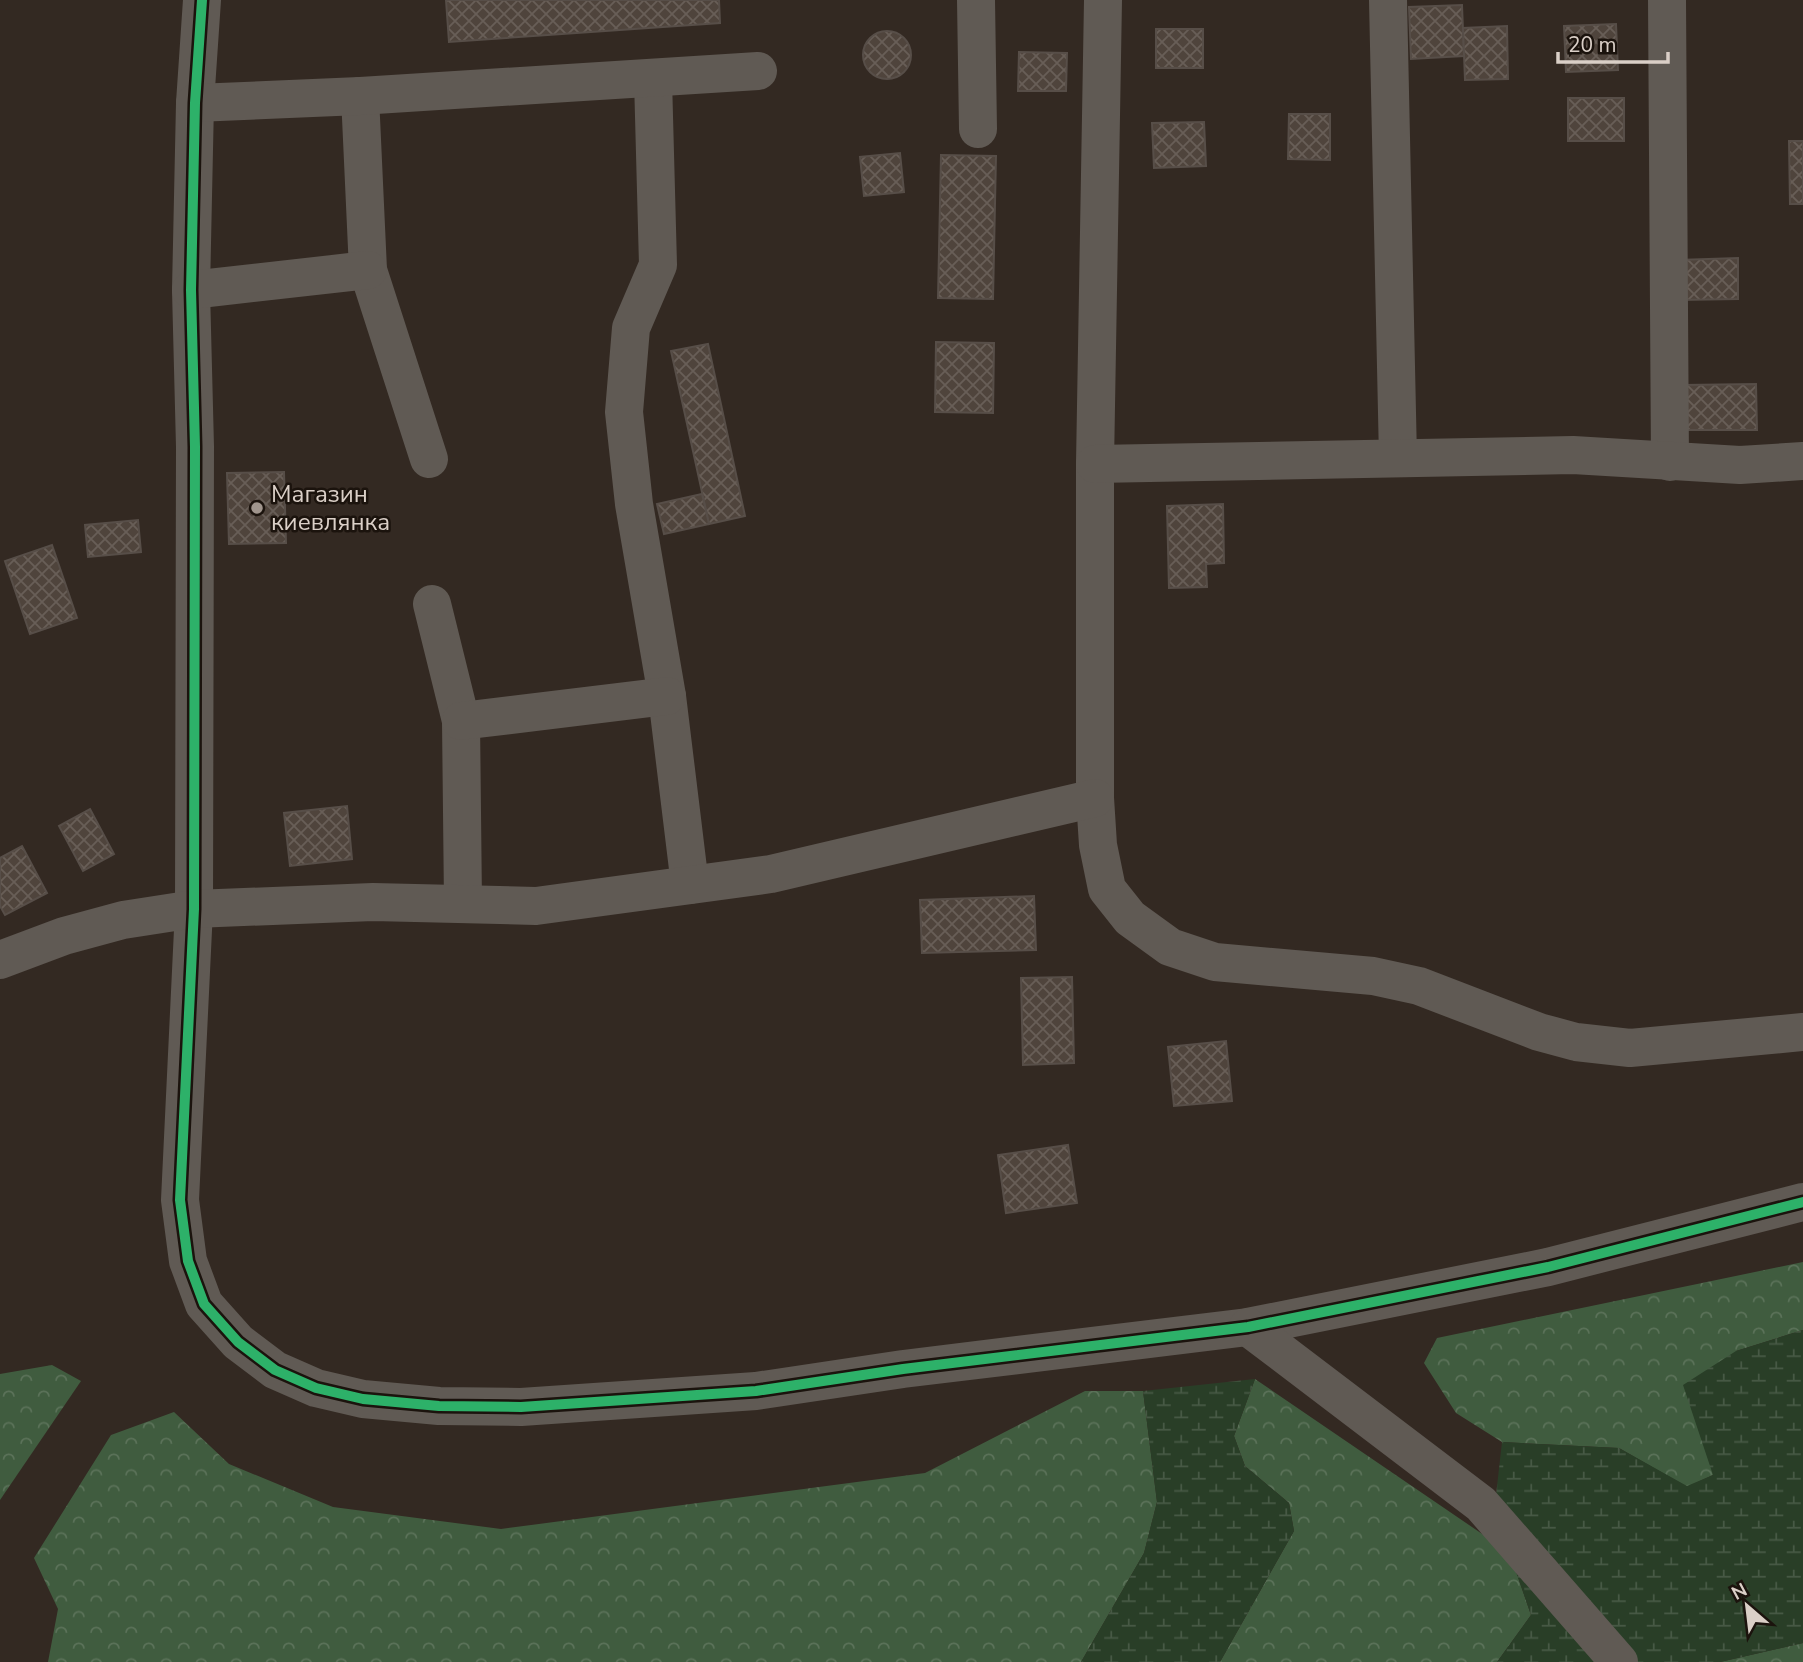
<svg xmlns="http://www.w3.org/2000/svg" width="1803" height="1662" font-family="'Nunito Sans',sans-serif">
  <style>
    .forest { fill: url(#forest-crowns) }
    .wetland { fill: url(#wetland-marsh) }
    .building { fill: url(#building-cross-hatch); stroke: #574e48; stroke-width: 2 }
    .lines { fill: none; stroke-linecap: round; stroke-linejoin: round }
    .minor { stroke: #605a54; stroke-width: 38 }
    .cycleway-casing { stroke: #1b130d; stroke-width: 15 }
    .cycleway { stroke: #2db169; stroke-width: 10 }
    .poi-dot { fill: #a0958d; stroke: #1b130d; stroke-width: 2.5 }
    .labels { text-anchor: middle; stroke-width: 5; stroke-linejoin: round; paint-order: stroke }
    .poi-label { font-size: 24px; fill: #dacfc7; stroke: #1b130d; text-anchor: start }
  </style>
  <defs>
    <pattern id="forest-crowns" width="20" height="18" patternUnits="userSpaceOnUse" patternTransform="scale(1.75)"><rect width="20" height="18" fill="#405c3f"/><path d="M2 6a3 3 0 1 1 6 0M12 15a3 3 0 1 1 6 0" fill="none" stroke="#5b7259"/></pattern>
    <pattern id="wetland-marsh" width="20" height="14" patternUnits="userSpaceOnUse" patternTransform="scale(1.75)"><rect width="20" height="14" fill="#293e27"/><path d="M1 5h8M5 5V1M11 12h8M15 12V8" fill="none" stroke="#475945"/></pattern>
    <pattern id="building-cross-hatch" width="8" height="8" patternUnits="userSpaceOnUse" patternTransform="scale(1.75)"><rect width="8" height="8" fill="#4f443c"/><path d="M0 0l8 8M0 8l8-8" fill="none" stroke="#685e57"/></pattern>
  </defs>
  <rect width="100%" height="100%" fill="#332922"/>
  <!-- forest -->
  <g class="forest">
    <polygon points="1803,1262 1803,1330 1736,1351 1713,1475 1687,1487 1619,1448 1502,1442 1456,1413 1424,1363 1437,1338"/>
    <polygon points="52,1365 81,1381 0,1500 0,1374"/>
    <polygon points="1255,1379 1491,1540 1512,1560 1531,1615 1497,1662 1220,1662 1294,1531 1289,1503 1245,1466 1234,1436"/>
    <polygon points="1085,1391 1143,1391 1157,1502 1144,1553 1081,1662 48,1662 58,1609 34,1558 111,1435 174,1412 229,1464 333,1507 501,1529 925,1473"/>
    <polygon points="1803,1643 1803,1662 1720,1662"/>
  </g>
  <!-- wetland -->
  <g class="wetland">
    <polygon points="1803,1330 1803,1643 1720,1662 1497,1662 1531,1615 1512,1560 1491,1540 1502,1442 1619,1448 1687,1486 1713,1475 1683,1385 1736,1351"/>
    <polygon points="1255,1379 1234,1436 1245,1466 1289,1503 1294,1531 1220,1662 1081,1662 1144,1553 1157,1502 1143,1391"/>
  </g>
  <!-- building -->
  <g class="building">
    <polygon points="446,0 719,0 720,23 449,42"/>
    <polygon points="1462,5 1464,56 1411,59 1409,7"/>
    <polygon points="1616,24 1618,70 1566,72 1564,26"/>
    <polygon points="1507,26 1508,79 1465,80 1463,28"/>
    <rect x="1156" y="29" width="47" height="39"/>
    <circle cx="887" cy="55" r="24"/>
    <polygon points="1019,52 1067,53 1066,91 1018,91"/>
    <rect x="1568" y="98" width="56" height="43"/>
    <polygon points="1289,114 1330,114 1330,160 1288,159"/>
    <polygon points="1204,122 1206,166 1154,168 1152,123"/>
    <polygon points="1789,141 1803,141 1803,204 1790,204"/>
    <polygon points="900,153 904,192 864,196 860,157"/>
    <polygon points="941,155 996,156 993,299 938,298"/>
    <polygon points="1738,258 1738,299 1679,300 1678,260"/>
    <polygon points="936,342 994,343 993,413 935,412"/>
    <polygon points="708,344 745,516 709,524 671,351"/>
    <polygon points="1756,384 1757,430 1684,430 1683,385"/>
    <polygon points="284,472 286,543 229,544 227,473"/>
    <polygon points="702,494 709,524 664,534 657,504"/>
    <polygon points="1223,504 1224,563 1206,564 1207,587 1169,588 1167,506"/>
    <polygon points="138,520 141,552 88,557 85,525"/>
    <polygon points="52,545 77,618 30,634 5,561"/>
    <polygon points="347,806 352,859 290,866 284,813"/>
    <polygon points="90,809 114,854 83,871 59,826"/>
    <polygon points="22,846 47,893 5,915 0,906 0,858"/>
    <polygon points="1034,896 1036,950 922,953 920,900"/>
    <polygon points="1072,977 1074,1063 1023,1065 1021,978"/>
    <polygon points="1226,1041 1232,1101 1174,1106 1168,1047"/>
    <polygon points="1068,1145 1077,1203 1006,1213 998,1155"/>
  </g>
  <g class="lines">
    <!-- minor -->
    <g class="minor">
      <polyline points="202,0 195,103 191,290 195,447 194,909 180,1200 188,1261 204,1304 238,1342 275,1370 316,1388 363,1399 439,1406 521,1407 756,1391 903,1369 1248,1327 1548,1267 1803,1202"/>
      <polyline points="976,0 978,129"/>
      <polyline points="1103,0 1095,464 1095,798 1098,845 1107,889 1130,918 1170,947 1215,962 1373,976 1419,986 1539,1032 1576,1042 1630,1048 1803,1032"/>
      <polyline points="1388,0 1398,458"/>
      <polyline points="1667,0 1670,462"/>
      <polyline points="653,79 658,265 631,328 624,412 634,504 667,696 690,885"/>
      <polyline points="360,96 368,270 429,459"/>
      <polyline points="195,103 360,96 758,71"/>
      <polyline points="191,290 368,270"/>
      <polyline points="1095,464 1573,455 1740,465 1803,461"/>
      <polyline points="432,604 461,721 463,903"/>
      <polyline points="461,721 667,696"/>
      <polyline points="0,960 64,936 123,920 194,909 373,902 536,906 771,874 1095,798"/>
      <polyline points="1248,1327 1481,1504 1619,1662"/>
    </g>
    <defs>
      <polyline id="cycleway" points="202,0 195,103 191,290 195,447 194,909 180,1200 188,1261 204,1304 238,1342 275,1370 316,1388 363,1399 439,1406 521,1407 756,1391 903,1369 1248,1327 1548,1267 1803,1202"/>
    </defs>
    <!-- cycleway casing -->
    <use href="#cycleway" class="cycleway-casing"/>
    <!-- cycleway -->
    <use href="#cycleway" class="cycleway"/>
  </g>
  <!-- markers -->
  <circle class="poi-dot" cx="257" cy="508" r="7"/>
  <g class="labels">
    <!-- poi labels -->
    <g class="poi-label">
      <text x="271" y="502">Магазин<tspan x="271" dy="28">киевлянка</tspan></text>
    </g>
  </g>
  <!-- north arrow -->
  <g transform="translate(1747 1606) rotate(332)" stroke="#1b130d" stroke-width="5" paint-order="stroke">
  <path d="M0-5L12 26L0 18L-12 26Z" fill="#dacfc7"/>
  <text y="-10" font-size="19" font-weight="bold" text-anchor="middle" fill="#dacfc7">N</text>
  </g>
  <!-- scale -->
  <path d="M1558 52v10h110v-10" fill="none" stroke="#dacfc7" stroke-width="3.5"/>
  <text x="1568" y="52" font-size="21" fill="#dacfc7" stroke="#1b130d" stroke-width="5" paint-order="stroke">20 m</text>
</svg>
